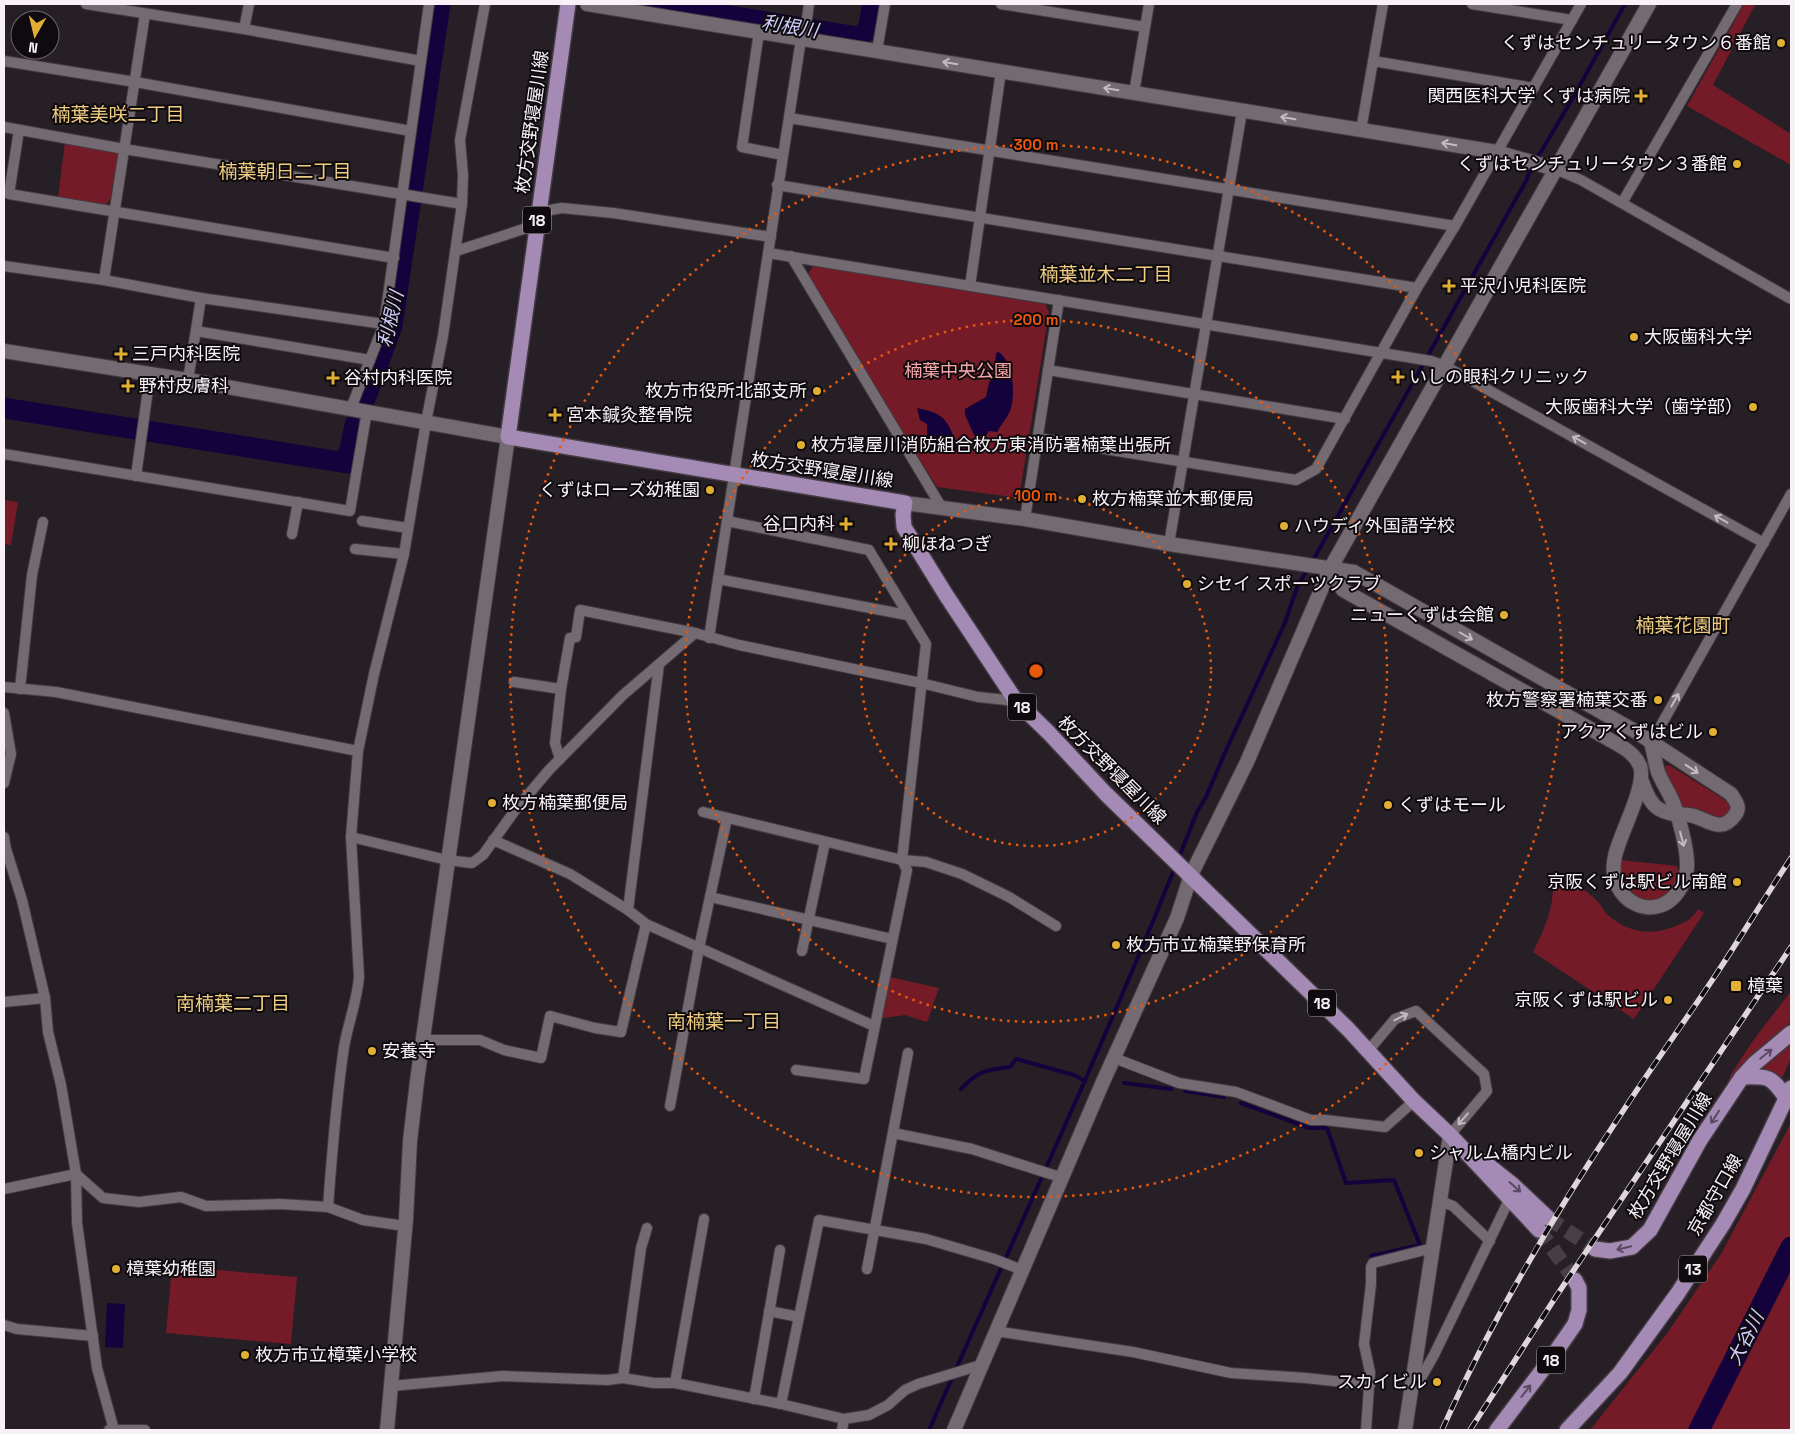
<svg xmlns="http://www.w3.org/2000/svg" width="1795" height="1434" font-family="'Space Grotesk','Noto Sans JP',sans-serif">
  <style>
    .green { fill: #751b28 }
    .water { fill: #13023b }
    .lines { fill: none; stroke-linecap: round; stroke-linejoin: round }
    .stream { stroke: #13023b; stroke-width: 4 }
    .river { stroke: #13023b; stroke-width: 21 }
    .primary-tunnel { stroke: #463f45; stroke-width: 15; stroke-dasharray: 15 8; stroke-linecap: butt }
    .street-casing { stroke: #433b42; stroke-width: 12 }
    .secondary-casing { stroke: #433b42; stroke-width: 16 }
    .primary-casing { stroke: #433b42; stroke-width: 18 }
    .street { stroke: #746a72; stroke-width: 10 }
    .secondary { stroke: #746a72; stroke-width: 14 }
    .primary { stroke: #a48ab5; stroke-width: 15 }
    .rail-casing { stroke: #ddd7dc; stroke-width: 5.5 }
    .rail { stroke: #0e0a0d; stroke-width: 4; stroke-dasharray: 11; stroke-linecap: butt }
    .oneway { stroke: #c3bcc2 }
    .oneway2 { stroke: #594a61 }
    .ring { fill: none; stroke: #e8590c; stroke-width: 2.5; stroke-dasharray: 2.5 5 }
    .poi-dot { fill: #e0af34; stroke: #0e0a0d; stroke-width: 2 }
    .labels { text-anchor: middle; stroke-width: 4; stroke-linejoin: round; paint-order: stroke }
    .shield { fill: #0e0a0d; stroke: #b2acb1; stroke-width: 1 }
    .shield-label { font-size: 16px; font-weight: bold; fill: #f8f2f7 }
    .poi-label { font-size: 18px; fill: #f8f2f7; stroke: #0e0a0d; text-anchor: start }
    .street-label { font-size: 18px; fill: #f8f2f7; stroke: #0e0a0d }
    .park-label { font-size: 18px; fill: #f5a7a9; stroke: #0e0a0d }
    .water-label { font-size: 19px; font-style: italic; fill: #cfcefb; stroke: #0e0a0d }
    .neighbourhood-label { font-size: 19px; fill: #eecc82; stroke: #0e0a0d }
    .centre { fill: #e8590c; stroke: #0e0a0d; stroke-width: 2.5 }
    .ring-label { font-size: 15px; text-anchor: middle; font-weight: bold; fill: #e8590c; stroke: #0e0a0d; stroke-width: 4; stroke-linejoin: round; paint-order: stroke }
  </style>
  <rect width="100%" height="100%" fill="#271f26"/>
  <!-- green -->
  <g class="green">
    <polygon points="1744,4 1755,5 1713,85 1791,134 1791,165 1687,106"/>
    <polygon points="65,142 114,149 118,154 110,200 104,206 58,198"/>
    <polygon points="813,266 1045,304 1049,312 1019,498 937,487 806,277"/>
    <polygon points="4,500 18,502 11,545 4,544"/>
    <polygon points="1669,765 1728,802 1731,808 1730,813 1719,820 1695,808 1682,807 1664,772 1665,766"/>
    <path d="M1621,860L1677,866C1680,876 1678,880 1672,888C1659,904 1643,905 1629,889C1624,885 1620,878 1620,872C1619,868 1621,864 1621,860Z"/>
    <path d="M1572,880C1580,887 1589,893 1596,900C1601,904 1603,911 1608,915C1627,932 1650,936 1673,927C1682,924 1693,919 1698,909L1704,913L1634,1019L1533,952C1543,932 1552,913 1553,890Z"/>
    <polygon points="885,976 939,988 927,1022 905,1015 876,1019"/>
    <polygon points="1791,991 1791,1021 1737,1075 1720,1104 1731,1074 1752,1042"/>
    <polygon points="1791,1039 1791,1058 1782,1078 1771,1073 1757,1069"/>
    <polygon points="1791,1123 1791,1430 1590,1430 1668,1332 1721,1254"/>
    <polygon points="172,1266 297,1277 291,1344 166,1333"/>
  </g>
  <!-- water -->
  <g class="water">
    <path d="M999,352C1014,363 1017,400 1008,415C1005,421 1000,426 997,432L989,431L985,437L974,435L965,415V409L986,397L989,383L994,374L996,353Z"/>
    <path d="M917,408C949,414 947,423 960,450L937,449L928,446C926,438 928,432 927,424L920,420Z"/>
    <polygon points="107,1303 125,1304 123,1348 105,1347"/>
  </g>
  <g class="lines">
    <!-- stream -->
    <g class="stream">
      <polyline points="1536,160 1574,96 1625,4"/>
      <polyline points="1312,562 1526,181 1532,166"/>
      <polyline points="1178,860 1197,812 1206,797 1227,748 1284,625 1297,588 1308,568"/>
      <polyline points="1124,1083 1171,1089"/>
      <path d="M961,1089C978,1071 985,1070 1010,1067L1016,1059L1074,1075L1085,1081"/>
      <polyline points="1185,1091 1224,1097"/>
      <polyline points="1241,1103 1309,1128 1327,1128 1346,1183 1394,1180 1420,1245 1371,1256"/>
      <path d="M929,1430C1011,1243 1099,1057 1175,867"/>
    </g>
    <!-- river -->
    <g class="river">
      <polyline points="655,4 858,37 868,30 873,4"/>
      <polyline points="4,408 347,463 355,426 392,326 440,4"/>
      <polyline points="1699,1430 1791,1247"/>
    </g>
    <!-- primary-tunnel -->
    <g class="primary-tunnel">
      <polyline points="1548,1218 1595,1249"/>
      <polyline points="1539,1230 1575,1280"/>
    </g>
    <defs>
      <g id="street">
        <polyline points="86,4 244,29 421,61"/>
        <polyline points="1001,4 1145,27"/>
        <polyline points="1472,4 1572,20"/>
        <polyline points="244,29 249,4"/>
        <polyline points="759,32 742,147 783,155"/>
        <polyline points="804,39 809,4"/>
        <polyline points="877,51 885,4"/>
        <polyline points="4,61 135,82 411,131"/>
        <polyline points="1373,61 1534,88"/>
        <polyline points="1134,93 1149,4"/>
        <polyline points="789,118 1455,226"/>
        <polyline points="4,127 124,149 462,204"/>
        <polyline points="19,130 9,194 394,258"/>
        <polyline points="1361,130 1383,4"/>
        <polyline points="1555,169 1581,180 1791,299"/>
        <polyline points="777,185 1417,288"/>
        <polyline points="1622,203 1737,4"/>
        <polyline points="538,212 562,208 613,213 771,237"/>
        <polyline points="456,251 536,225"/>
        <polyline points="768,253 1431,361 1445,366 1764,543"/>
        <polyline points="791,256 942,508"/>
        <polyline points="4,266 104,280 201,298 384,324"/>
        <polyline points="104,280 145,14"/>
        <polyline points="970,286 1001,71"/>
        <polyline points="196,331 370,360"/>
        <polyline points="1048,370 1345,419"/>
        <polyline points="188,380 201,298"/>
        <polyline points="351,408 384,324 429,4"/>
        <polyline points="1037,438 1296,480 1316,469 1417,288 1455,226 1581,4"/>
        <polyline points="4,454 350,511 367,411"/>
        <polyline points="136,476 150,375"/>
        <polyline points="1025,519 1059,300"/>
        <polyline points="362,521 408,528"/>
        <polyline points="727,521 869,550 926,644 902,860 907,870 864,1079 796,1070"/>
        <polyline points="292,534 298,502"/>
        <polyline points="1169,544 1242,111"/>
        <polyline points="355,549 404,554"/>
        <polyline points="718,579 907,615"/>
        <polyline points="709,638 801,39"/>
        <polyline points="514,682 561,689"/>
        <polyline points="4,687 56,692 358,751"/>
        <polyline points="20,689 32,575 43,522"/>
        <polyline points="4,713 11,754 4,783"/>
        <polyline points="1651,743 1791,494"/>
        <polyline points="560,759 555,743 561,689 570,638 576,637 580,610 695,633"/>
        <polyline points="703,812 902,860 926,862 962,874 1009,897 1056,926"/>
        <polyline points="4,837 6,849 22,900 45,998 48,1032 61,1085 76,1174 77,1223 97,1368 114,1430"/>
        <polyline points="351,837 447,860 472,863 483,855 516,809 549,770 623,695 695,633 739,645 921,683 978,697 1016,701"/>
        <polyline points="493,840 570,874 628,910 646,924 874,1026"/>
        <polyline points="710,897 892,939"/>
        <polyline points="628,910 659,664"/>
        <polyline points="802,951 825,842"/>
        <polyline points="4,1002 45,998"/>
        <polyline points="422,1040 480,1040 504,1050 541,1058 550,1016 595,1028 621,1032 646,924"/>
        <polyline points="1368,1051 1395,1019 1416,1011 1484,1074 1487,1091 1450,1135"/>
        <polyline points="1114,1058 1179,1083 1236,1092 1311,1120 1325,1120 1385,1127 1414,1101"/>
        <polyline points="670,1106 699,948 727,818"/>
        <polyline points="893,1133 972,1149 1063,1178"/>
        <polyline points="76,1174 103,1198 139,1202 181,1197 206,1206 280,1204 328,1207 363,1220 405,1226"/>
        <polyline points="4,1189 76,1174"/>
        <polyline points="1440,1201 1453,1206 1490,1241"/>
        <path d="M328,1207C332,1153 336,1100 344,1047C348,1024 357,1001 359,977L351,837L358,751L374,674L404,554L426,422L443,336L462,204L463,175L460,140L485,4"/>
        <polyline points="867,1269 908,1053"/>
        <polyline points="769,1311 799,1317"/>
        <polyline points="4,1325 17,1329 93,1336"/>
        <polyline points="995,1331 1133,1352 1231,1373 1306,1378 1370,1385"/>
        <polyline points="623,1378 641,1248 647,1228"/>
        <polyline points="675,1383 704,1219"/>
        <polyline points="1412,1384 1418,1383 1434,1355 1509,1200"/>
        <polyline points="391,1386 503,1376 607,1380 623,1378 654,1383 675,1383 781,1404 844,1419 869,1415 888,1405 905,1390 918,1384 981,1365"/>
        <polyline points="754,1399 780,1250"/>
        <polyline points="781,1404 819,1220 926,1239 994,1259 1022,1270"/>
        <polyline points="109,1430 145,1430"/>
        <polyline points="842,1430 844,1419"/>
        <polyline points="1366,1430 1370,1372 1364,1344 1371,1284 1371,1267 1373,1263 1433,1248"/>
      </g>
      <g id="secondary">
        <polyline points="587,4 1497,152 1555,169"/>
        <polyline points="4,351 188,380 508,437 417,1081 410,1141 406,1219 387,1430"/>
        <path d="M905,503L1025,519L1169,544L1354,572L1633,730L1731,794C1736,802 1741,807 1735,815C1720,836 1706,817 1689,815C1678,814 1669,815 1659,809C1649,803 1645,789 1641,779"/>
        <path d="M1330,569L1343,590L1619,745C1628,750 1636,756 1640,766C1647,786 1620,833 1615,856C1604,902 1660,929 1682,885C1685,878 1688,870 1687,863C1687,847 1678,814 1672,800C1668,791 1662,782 1658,772C1655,763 1654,752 1651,743"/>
        <polyline points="954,1430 1102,1084 1177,918 1191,875 1247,762 1330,569 1649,4"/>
        <polyline points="1405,1430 1450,1135"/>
      </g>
      <g id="primary">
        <polyline points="568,4 508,437 905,503 903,515 904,527 946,595 1016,701 1049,733 1106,794 1348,1029 1414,1101 1450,1135 1539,1230"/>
        <path d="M1742,1077C1769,1076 1771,1076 1786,1098"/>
        <polyline points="1484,1162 1513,1185 1548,1218"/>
        <polyline points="1595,1249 1610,1251 1632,1247 1650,1230 1700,1140 1742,1077 1754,1064 1791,1033"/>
        <polyline points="1497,1430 1550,1360 1575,1324 1579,1310 1579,1288 1575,1280"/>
        <polyline points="1567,1430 1620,1373 1678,1293 1723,1224 1743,1189 1791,1088"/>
      </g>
    </defs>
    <!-- street casing -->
    <use href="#street" class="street-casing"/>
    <!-- secondary casing -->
    <use href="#secondary" class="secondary-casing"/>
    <!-- primary casing -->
    <use href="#primary" class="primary-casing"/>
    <!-- street -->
    <use href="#street" class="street"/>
    <!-- secondary -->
    <use href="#secondary" class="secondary"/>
    <!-- primary -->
    <use href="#primary" class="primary"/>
    <defs>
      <g id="rail">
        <path d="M1442,1430C1492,1318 1555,1213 1623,1111C1653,1065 1685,1021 1715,976C1741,937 1765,897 1791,858"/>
        <polyline points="1470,1430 1557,1295 1791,947"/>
      </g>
    </defs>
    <!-- rail casing -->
    <use href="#rail" class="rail-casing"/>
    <!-- rail -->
    <use href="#rail" class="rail"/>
  </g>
  <!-- one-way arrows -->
  <defs><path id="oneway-shaft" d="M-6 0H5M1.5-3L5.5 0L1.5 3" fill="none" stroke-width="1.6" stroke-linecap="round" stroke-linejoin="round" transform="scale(1.25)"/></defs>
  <g class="oneway">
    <use href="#oneway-shaft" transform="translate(950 63) rotate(-171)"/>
    <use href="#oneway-shaft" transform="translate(1111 89) rotate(-171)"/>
    <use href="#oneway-shaft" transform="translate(1288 118) rotate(-171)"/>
    <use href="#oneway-shaft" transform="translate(1449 144) rotate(-171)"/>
    <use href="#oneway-shaft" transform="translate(1579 440) rotate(-151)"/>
    <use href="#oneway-shaft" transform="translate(1721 519) rotate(-151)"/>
    <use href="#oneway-shaft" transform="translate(1466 636) rotate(30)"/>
    <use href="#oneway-shaft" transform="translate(1675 700) rotate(-61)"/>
    <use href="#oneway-shaft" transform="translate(1692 769) rotate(33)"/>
    <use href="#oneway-shaft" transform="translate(1682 839) rotate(75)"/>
    <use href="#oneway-shaft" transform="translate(1401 1017) rotate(-26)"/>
    <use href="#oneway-shaft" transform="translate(1463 1119) rotate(131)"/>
  </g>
  <g class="oneway2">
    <use href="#oneway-shaft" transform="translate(1766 1054) rotate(-39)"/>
    <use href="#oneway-shaft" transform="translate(1715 1117) rotate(123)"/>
    <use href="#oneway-shaft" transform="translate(1515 1187) rotate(42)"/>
    <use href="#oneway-shaft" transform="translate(1624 1248) rotate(167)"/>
    <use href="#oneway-shaft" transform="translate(1526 1391) rotate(-52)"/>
  </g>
  <!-- distance rings -->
  <g class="ring">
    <circle cx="1036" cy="671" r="175"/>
    <circle cx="1036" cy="671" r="351"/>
    <circle cx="1036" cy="671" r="526"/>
  </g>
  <!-- markers -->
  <g class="poi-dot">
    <circle cx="1781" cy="43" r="5"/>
    <path d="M1638.5 88.5h5v5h5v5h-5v5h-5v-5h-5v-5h5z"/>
    <circle cx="1737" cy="164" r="5"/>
    <path d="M1446.5 278.5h5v5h5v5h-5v5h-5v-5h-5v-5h5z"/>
    <circle cx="1634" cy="337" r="5"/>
    <path d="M118.5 346.5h5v5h5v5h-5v5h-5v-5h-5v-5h5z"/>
    <path d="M1395.5 369.5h5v5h5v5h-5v5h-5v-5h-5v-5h5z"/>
    <path d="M330.5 370.5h5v5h5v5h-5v5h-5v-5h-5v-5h5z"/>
    <path d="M125.5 378.5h5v5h5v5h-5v5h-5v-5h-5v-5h5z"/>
    <circle cx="817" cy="391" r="5"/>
    <circle cx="1753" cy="407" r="5"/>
    <path d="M552.5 407.5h5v5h5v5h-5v5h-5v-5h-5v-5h5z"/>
    <circle cx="801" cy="445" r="5"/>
    <circle cx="710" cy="490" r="5"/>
    <circle cx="1082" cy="499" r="5"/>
    <path d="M843.5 516.5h5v5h5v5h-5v5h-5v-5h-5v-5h5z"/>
    <circle cx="1284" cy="526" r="5"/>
    <path d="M888.5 536.5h5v5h5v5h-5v5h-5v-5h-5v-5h5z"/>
    <circle cx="1187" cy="584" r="5"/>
    <circle cx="1504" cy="615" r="5"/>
    <circle cx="1658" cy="700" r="5"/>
    <circle cx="1713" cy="732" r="5"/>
    <circle cx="492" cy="803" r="5"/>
    <circle cx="1388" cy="805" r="5"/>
    <circle cx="1737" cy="882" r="5"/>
    <circle cx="1116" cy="945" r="5"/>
    <rect x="1730" y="980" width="12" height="12" rx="2.5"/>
    <circle cx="1668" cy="1000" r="5"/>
    <circle cx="372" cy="1051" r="5"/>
    <circle cx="1419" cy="1153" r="5"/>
    <circle cx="116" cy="1269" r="5"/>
    <circle cx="245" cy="1355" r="5"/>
    <circle cx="1437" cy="1382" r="5"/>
  </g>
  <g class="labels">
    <!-- shield labels -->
    <g class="shield">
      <rect x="523" y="206.5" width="28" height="27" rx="4"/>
      <rect x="1008" y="693.5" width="28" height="27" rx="4"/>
      <rect x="1308" y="989.5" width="28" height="27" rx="4"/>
      <rect x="1679" y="1255.5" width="28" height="27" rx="4"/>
      <rect x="1537" y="1346.5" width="28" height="27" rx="4"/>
    </g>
    <g class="shield-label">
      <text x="537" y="226">18</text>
      <text x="1022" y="713">18</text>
      <text x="1322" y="1009">18</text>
      <text x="1693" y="1275">13</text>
      <text x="1551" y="1366">18</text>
    </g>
    <!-- poi labels -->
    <g class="poi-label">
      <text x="1771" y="49" text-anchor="end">くずはセンチュリータウン６番館</text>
      <text x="1630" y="102" text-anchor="end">関西医科大学 くずは病院</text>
      <text x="1727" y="170" text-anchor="end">くずはセンチュリータウン３番館</text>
      <text x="1460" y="292">平沢小児科医院</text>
      <text x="1644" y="343">大阪歯科大学</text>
      <text x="132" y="360">三戸内科医院</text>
      <text x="1409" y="383">いしの眼科クリニック</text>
      <text x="344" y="384">谷村内科医院</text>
      <text x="139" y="392">野村皮膚科</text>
      <text x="807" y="397" text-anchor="end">枚方市役所北部支所</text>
      <text x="1743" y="413" text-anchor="end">大阪歯科大学（歯学部）</text>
      <text x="566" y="421">宮本鍼灸整骨院</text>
      <text x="811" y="451">枚方寝屋川消防組合枚方東消防署楠葉出張所</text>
      <text x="700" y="496" text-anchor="end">くずはローズ幼稚園</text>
      <text x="1092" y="505">枚方楠葉並木郵便局</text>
      <text x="835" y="530" text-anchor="end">谷口内科</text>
      <text x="1294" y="532">ハウディ外国語学校</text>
      <text x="902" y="550">柳ほねつぎ</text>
      <text x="1197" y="590">シセイ スポーツクラブ</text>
      <text x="1494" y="621" text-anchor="end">ニューくずは会館</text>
      <text x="1648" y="706" text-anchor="end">枚方警察署楠葉交番</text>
      <text x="1703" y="738" text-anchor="end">アクアくずはビル</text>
      <text x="502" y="809">枚方楠葉郵便局</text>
      <text x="1398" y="811">くずはモール</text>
      <text x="1727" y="888" text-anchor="end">京阪くずは駅ビル南館</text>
      <text x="1126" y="951">枚方市立楠葉野保育所</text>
      <text x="1747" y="992">樟葉</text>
      <text x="1658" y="1006" text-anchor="end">京阪くずは駅ビル</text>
      <text x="382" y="1057">安養寺</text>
      <text x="1429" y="1159">シャルム橋内ビル</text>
      <text x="126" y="1275">樟葉幼稚園</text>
      <text x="255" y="1361">枚方市立樟葉小学校</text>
      <text x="1427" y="1388" text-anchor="end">スカイビル</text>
    </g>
    <!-- street labels -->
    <g class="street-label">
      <text transform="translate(532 122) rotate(-82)" y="6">枚方交野寝屋川線</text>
      <text transform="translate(822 470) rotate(9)" y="6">枚方交野寝屋川線</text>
      <text transform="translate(1112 770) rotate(45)" y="6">枚方交野寝屋川線</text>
      <text transform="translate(1670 1156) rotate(-59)" y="6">枚方交野寝屋川線</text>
      <text transform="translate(1715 1195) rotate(-60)" y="6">京都守口線</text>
    </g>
    <!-- park labels -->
    <g class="park-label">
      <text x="958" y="377">楠葉中央公園</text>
    </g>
    <!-- water labels -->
    <g class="water-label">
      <text transform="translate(790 26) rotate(9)" y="7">利根川</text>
      <text transform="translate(390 319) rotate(-77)" y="7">利根川</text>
      <text transform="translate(1745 1338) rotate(-63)" y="7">大谷川</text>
    </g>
    <!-- neighbourhood labels -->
    <g class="neighbourhood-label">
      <text x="118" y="121">楠葉美咲二丁目</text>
      <text x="285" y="178">楠葉朝日二丁目</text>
      <text x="1106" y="281">楠葉並木二丁目</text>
      <text x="1683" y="632">楠葉花園町</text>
      <text x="233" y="1010">南楠葉二丁目</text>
      <text x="724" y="1028">南楠葉一丁目</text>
    </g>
  </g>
  <circle cx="1036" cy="671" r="8" class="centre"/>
  <g class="ring-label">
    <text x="1036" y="150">300 m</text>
    <text x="1036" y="325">200 m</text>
    <text x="1036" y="501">100 m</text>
  </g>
  <!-- border -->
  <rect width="1795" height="1434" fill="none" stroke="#f8f2f7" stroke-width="10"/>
  <!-- north arrow -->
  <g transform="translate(35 35) rotate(188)"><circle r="24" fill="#0e0a0d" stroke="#6c676b"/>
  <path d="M0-4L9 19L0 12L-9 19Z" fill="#e0af34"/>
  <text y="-8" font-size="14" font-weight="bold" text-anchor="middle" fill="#f8f2f7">N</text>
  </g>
</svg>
